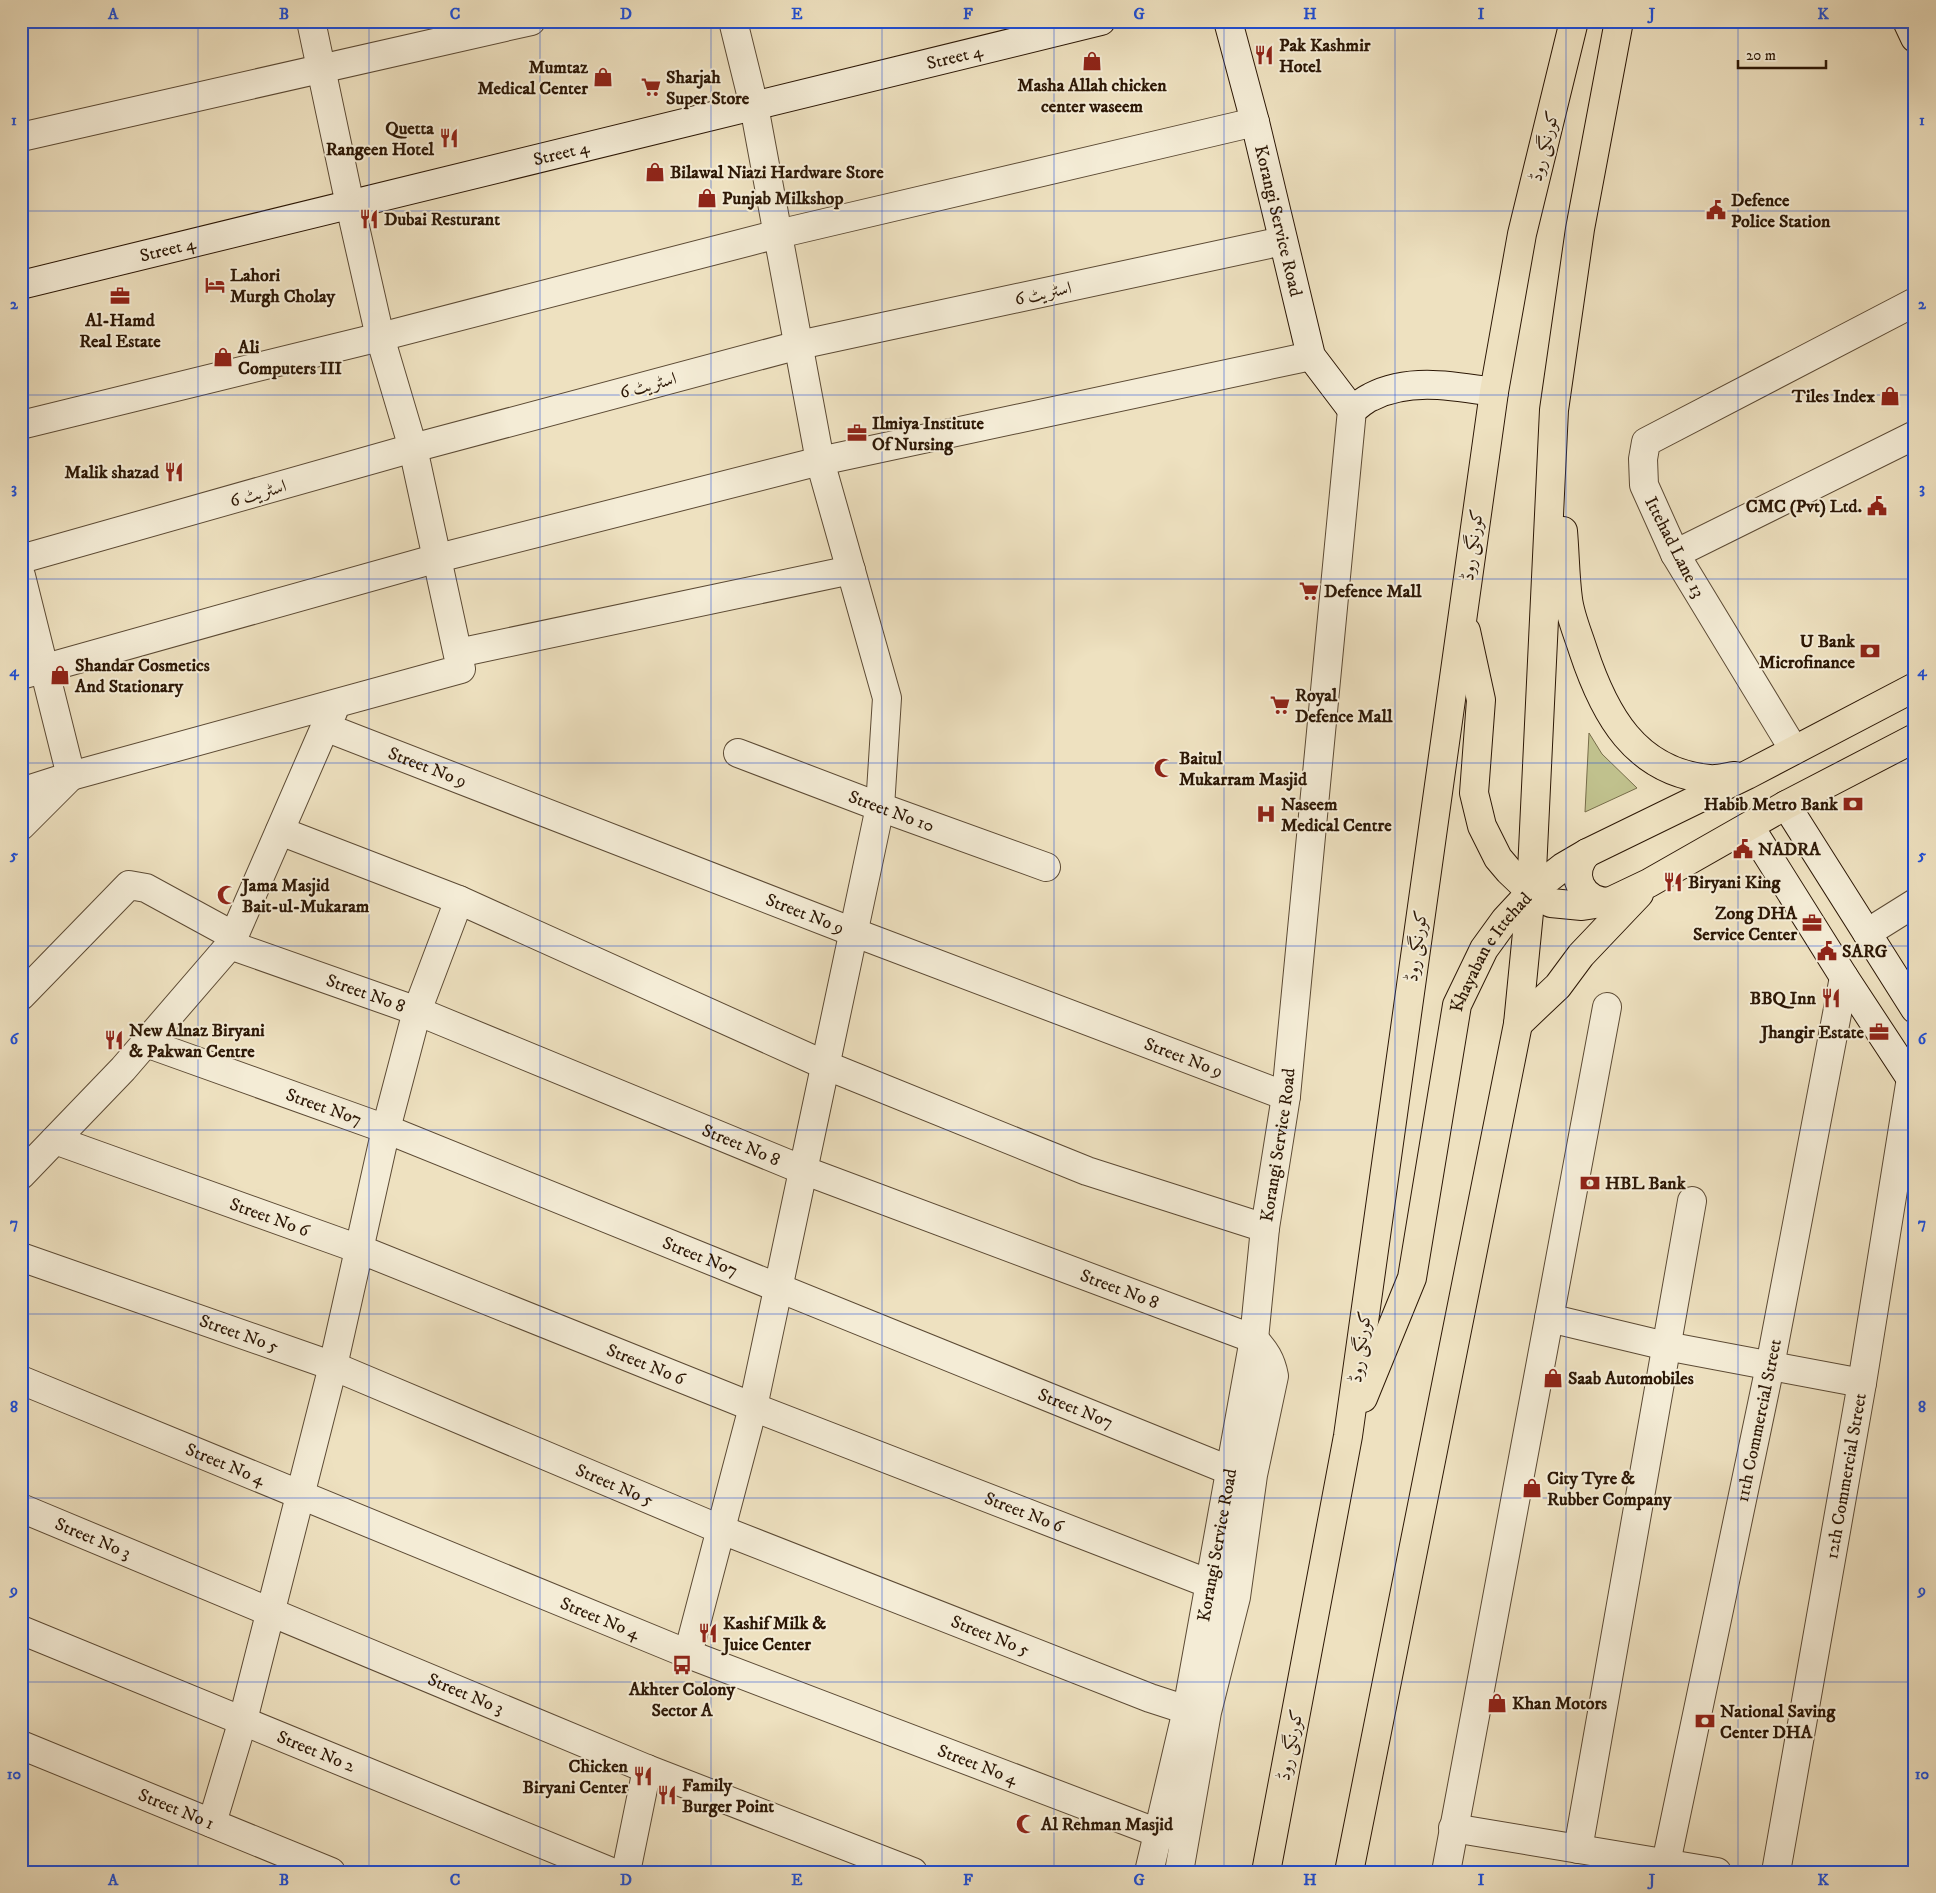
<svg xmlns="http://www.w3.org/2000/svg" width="1936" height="1893" font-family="'IM FELL DW Pica',Amiri,serif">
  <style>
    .green { fill: #c0c18d; stroke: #766c49 }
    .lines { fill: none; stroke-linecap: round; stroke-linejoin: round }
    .street-casing { stroke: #5c4a34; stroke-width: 30 }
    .secondary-casing { stroke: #2c1705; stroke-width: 30 }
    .primary-casing { stroke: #2c1705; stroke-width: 30 }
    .street { stroke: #f4ecd6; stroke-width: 28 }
    .secondary { stroke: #f4ecd6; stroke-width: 28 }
    .primary { stroke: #eee1c0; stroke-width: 28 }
    .grid { fill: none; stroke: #1d4ed8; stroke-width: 1; stroke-opacity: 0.55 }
    .labels { text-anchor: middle; stroke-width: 4; stroke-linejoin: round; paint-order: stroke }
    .poi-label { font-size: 18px; font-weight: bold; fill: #2c1705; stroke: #f4ecd6; text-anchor: start }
    .street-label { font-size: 18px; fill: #2c1705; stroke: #f4ecd6 }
    .neatline { fill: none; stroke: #1d4ed8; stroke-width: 2 }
    .grid-label { font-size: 16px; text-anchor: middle; font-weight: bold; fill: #1d4ed8 }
  </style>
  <rect width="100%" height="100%" fill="#eee1c0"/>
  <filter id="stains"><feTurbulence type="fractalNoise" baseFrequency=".004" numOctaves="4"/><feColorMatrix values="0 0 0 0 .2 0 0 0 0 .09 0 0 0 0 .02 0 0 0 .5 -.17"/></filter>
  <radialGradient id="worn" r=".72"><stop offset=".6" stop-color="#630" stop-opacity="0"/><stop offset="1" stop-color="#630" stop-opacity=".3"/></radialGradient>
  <!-- green -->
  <polygon class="green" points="1589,733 1602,754 1637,788 1585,812"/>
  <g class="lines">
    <defs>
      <g id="street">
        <polyline points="21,137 531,21"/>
        <polyline points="21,425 380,337 778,234 1255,122"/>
        <polyline points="1675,554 1915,435"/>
        <polyline points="21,559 413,448 799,345 1283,241"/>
        <polyline points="21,576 71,776 21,826"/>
        <polyline points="458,653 851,570"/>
        <polyline points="21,675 438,558 820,461 1311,356"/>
        <path id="s1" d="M325,727L853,932L1286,1096"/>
        <polyline points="1794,750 1675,554 1644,485 1643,459 1646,442 1915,302"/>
        <path id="s2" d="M738,753L880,807L1046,867"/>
        <polyline points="21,792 71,776 461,669 413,448 380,337 350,205 311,21"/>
        <polyline points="280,831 459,900 825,1065 1087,1171 1265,1228"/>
        <polyline points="1867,933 1915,903"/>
        <path id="s3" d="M230,945L417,1011L803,1170L1254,1339C1265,1351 1271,1360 1274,1376L1253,1475L1236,1597L1207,1712L1179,1872"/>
        <polyline points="21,996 129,885 146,888 234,936"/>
        <path id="s4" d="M146,1043L386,1129L1231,1471L1249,1474"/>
        <path id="s5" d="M55,1140L359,1249L753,1407L1210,1584L1225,1591"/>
        <polyline points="21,1175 123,1069 230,945 325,727 333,712"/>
        <path id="s6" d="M21,1257L333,1366L722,1530L1150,1698L1187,1710L1204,1712"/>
        <polyline points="1549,1318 1666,1346 1862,1383"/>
        <path id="s7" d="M21,1380L688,1654L1158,1833H1175"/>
        <path id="s8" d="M21,1508L647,1769L913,1872"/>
        <path id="s9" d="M21,1630L611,1872"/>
        <polyline points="688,1654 753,1407 880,807 887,698 820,461 754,106 733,21"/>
        <path id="s10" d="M21,1745L331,1872"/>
        <polyline points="212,1823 243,1720 333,1366 386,1129 417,1011 459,900"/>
        <polyline points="1453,1828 1717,1872"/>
        <polyline points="1578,1849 1692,1201"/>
        <path id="s11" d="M1666,1863L1770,1366L1844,977"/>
        <polyline points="626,1872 647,1769"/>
        <path id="s12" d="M1149,1872L1187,1710L1254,1339L1265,1228L1286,1096L1352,410"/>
        <polyline points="1446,1872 1607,1007"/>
        <path id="s13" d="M1776,1872L1862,1383L1911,1078"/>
      </g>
      <g id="secondary">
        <path id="s14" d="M1228,21L1255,122L1311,356L1352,410C1358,406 1364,400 1371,397C1409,377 1454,386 1494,392"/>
        <polyline points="1907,21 1915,38"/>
        <path id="s15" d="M21,285L1101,21"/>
        <polyline points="1786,805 1915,1009"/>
        <polyline points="1750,827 1844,977 1915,1085"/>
      </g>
      <g id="primary">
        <path d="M1563,531C1565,554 1565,577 1568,599C1570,616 1578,634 1583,650C1604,714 1635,772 1709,779C1717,780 1727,777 1735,776"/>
        <polyline points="1466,631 1481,700 1474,793 1482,826 1498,858 1509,871 1531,892 1551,903 1582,906 1609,902 1649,883 1786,805 1915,738"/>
        <path d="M1587,853C1568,874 1581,901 1609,902"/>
        <polyline points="1518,1024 1558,986 1581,955 1639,894"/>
        <path id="s16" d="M1363,1398L1412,1278L1457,1005L1484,949L1505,920L1531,892L1563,867L1587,853L1747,775L1915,687"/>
        <polyline points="1266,1872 1348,1436 1494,392 1522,234 1574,21"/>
        <polyline points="1349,1872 1518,1024 1531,892 1554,410 1580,229 1619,21"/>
      </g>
    </defs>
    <!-- street casing -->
    <use href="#street" class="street-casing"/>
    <!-- secondary casing -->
    <use href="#secondary" class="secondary-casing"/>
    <!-- primary casing -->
    <use href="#primary" class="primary-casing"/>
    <!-- street -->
    <use href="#street" class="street"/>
    <!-- secondary -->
    <use href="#secondary" class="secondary"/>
    <!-- primary -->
    <use href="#primary" class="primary"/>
  </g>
  <!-- grid -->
  <path class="grid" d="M198,21V1872M369,21V1872M540,21V1872M711,21V1872M882,21V1872M1054,21V1872M1224,21V1872M1395,21V1872M1566,21V1872M1738,21V1872M21,211H1915M21,395H1915M21,579H1915M21,763H1915M21,946H1915M21,1130H1915M21,1314H1915M21,1498H1915M21,1682H1915"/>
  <!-- icons -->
  <defs>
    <symbol id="restaurant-bare" viewBox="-9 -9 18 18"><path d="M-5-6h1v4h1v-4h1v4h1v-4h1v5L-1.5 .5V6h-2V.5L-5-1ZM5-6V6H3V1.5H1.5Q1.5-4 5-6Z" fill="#8f2418" stroke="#f4ecd6" stroke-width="2.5" paint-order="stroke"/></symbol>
    <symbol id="shop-bare" viewBox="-9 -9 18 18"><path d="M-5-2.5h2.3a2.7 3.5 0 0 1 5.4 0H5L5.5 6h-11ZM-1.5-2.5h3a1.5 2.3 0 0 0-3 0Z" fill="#8f2418" stroke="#f4ecd6" stroke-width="2.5" paint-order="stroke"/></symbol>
    <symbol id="supermarket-bare" viewBox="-9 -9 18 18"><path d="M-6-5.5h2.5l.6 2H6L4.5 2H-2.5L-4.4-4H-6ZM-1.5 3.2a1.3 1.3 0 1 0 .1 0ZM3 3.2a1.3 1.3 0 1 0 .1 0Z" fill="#8f2418" stroke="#f4ecd6" stroke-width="2.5" paint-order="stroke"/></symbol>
    <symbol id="civic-bare" viewBox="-9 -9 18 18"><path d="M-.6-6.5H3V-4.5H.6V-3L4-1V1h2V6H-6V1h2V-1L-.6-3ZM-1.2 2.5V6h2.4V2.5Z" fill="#8f2418" stroke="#f4ecd6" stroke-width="2.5" paint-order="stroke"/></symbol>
    <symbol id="hotel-bare" viewBox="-9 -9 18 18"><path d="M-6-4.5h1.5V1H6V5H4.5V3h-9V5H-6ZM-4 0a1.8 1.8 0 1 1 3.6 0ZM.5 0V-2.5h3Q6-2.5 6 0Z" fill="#8f2418" stroke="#f4ecd6" stroke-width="2.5" paint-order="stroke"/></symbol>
    <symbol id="office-bare" viewBox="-9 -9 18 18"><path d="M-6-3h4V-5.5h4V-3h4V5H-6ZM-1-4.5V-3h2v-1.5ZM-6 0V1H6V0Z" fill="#8f2418" stroke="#f4ecd6" stroke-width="2.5" paint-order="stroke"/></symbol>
    <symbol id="bank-bare" viewBox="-9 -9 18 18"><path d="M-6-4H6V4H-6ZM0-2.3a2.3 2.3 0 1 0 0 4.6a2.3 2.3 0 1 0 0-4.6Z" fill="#8f2418" stroke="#f4ecd6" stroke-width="2.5" paint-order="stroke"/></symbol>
    <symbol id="mosque-bare" viewBox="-9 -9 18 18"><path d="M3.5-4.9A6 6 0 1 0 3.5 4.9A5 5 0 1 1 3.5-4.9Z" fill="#8f2418" stroke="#f4ecd6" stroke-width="2.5" paint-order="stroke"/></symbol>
    <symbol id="hospital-bare" viewBox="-9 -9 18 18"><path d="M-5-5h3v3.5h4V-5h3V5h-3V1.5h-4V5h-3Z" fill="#8f2418" stroke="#f4ecd6" stroke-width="2.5" paint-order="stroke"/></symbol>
    <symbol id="bus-bare" viewBox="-9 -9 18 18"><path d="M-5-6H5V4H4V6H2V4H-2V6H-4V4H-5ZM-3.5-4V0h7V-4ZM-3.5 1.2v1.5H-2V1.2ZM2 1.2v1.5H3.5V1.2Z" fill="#8f2418" stroke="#f4ecd6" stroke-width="2.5" paint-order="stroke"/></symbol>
  </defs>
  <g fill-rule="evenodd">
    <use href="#restaurant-bare" x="1250" y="41" width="28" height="28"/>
    <use href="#shop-bare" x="1078" y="47" width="28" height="28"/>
    <use href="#shop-bare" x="589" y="63" width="28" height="28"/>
    <use href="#supermarket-bare" x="637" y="73" width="28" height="28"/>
    <use href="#restaurant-bare" x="435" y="124" width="28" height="28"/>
    <use href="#shop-bare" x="641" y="158" width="28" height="28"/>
    <use href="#shop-bare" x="693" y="184" width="28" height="28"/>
    <use href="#civic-bare" x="1702" y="196" width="28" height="28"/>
    <use href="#restaurant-bare" x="355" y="205" width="28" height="28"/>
    <use href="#hotel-bare" x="201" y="271" width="28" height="28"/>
    <use href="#office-bare" x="106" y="282" width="28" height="28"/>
    <use href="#shop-bare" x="209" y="343" width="28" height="28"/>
    <use href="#shop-bare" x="1876" y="382" width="28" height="28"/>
    <use href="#office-bare" x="843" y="419" width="28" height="28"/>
    <use href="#restaurant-bare" x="160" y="458" width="28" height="28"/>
    <use href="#civic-bare" x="1863" y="492" width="28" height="28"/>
    <use href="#supermarket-bare" x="1295" y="577" width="28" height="28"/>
    <use href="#bank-bare" x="1856" y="637" width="28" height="28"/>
    <use href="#shop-bare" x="46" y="661" width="28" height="28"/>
    <use href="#supermarket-bare" x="1266" y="691" width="28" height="28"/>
    <use href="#mosque-bare" x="1150" y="754" width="28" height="28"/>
    <use href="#bank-bare" x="1839" y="790" width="28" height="28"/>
    <use href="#hospital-bare" x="1252" y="800" width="28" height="28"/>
    <use href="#civic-bare" x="1729" y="835" width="28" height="28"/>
    <use href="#restaurant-bare" x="1659" y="868" width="28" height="28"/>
    <use href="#mosque-bare" x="213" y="881" width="28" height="28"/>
    <use href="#office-bare" x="1798" y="909" width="28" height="28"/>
    <use href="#civic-bare" x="1813" y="937" width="28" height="28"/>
    <use href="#restaurant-bare" x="1817" y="984" width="28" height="28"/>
    <use href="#office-bare" x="1865" y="1018" width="28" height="28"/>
    <use href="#restaurant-bare" x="100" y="1026" width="28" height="28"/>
    <use href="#bank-bare" x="1576" y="1169" width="28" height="28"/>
    <use href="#shop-bare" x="1539" y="1364" width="28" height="28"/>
    <use href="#shop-bare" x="1518" y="1474" width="28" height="28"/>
    <use href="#restaurant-bare" x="694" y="1619" width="28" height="28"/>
    <use href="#bus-bare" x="668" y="1651" width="28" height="28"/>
    <use href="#shop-bare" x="1483" y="1689" width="28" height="28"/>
    <use href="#bank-bare" x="1691" y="1707" width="28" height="28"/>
    <use href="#restaurant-bare" x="629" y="1762" width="28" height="28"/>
    <use href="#restaurant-bare" x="653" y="1781" width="28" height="28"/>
    <use href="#mosque-bare" x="1012" y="1810" width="28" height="28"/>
  </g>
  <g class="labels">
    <!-- poi labels -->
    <g class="poi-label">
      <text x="1279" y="51">Pak Kashmir<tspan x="1279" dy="21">Hotel</tspan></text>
      <text x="588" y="73" text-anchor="end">Mumtaz<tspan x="588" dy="21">Medical Center</tspan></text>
      <text x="666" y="83">Sharjah<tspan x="666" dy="21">Super Store</tspan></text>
      <text x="1092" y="91" text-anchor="middle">Masha Allah chicken<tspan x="1092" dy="21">center waseem</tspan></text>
      <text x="434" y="134" text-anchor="end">Quetta<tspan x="434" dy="21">Rangeen Hotel</tspan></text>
      <text x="670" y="178">Bilawal Niazi Hardware Store</text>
      <text x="722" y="204">Punjab Milkshop</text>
      <text x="1731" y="206">Defence<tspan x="1731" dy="21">Police Station</tspan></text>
      <text x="384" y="225">Dubai Resturant</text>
      <text x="230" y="281">Lahori<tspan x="230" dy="21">Murgh Cholay</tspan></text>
      <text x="120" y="326" text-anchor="middle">Al-Hamd<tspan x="120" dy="21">Real Estate</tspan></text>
      <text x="238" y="353">Ali<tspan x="238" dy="21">Computers III</tspan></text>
      <text x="1875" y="402" text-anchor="end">Tiles Index</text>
      <text x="872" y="429">Ilmiya Institute<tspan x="872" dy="21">Of Nursing</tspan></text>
      <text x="159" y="478" text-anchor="end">Malik shazad</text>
      <text x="1862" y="512" text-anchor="end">CMC (Pvt) Ltd.</text>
      <text x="1324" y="597">Defence Mall</text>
      <text x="1855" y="647" text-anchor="end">U Bank<tspan x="1855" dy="21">Microfinance</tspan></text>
      <text x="75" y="671">Shandar Cosmetics<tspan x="75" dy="21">And Stationary</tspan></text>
      <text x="1295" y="701">Royal<tspan x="1295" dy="21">Defence Mall</tspan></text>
      <text x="1179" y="764">Baitul<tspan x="1179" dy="21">Mukarram Masjid</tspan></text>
      <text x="1281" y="810">Naseem<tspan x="1281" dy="21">Medical Centre</tspan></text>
      <text x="1838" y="810" text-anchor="end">Habib Metro Bank</text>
      <text x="1758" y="855">NADRA</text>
      <text x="1688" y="888">Biryani King</text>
      <text x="242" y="891">Jama Masjid<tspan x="242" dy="21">Bait-ul-Mukaram</tspan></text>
      <text x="1797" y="919" text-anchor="end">Zong DHA<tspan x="1797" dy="21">Service Center</tspan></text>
      <text x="1842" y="957">SARG</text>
      <text x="1816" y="1004" text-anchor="end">BBQ Inn</text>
      <text x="129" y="1036">New Alnaz Biryani<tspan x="129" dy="21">&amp; Pakwan Centre</tspan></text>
      <text x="1864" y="1038" text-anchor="end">Jhangir Estate</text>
      <text x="1605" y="1189">HBL Bank</text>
      <text x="1568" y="1384">Saab Automobiles</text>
      <text x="1547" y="1484">City Tyre &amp;<tspan x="1547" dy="21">Rubber Company</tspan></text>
      <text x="723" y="1629">Kashif Milk &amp;<tspan x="723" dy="21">Juice Center</tspan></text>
      <text x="682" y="1695" text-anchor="middle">Akhter Colony<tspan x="682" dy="21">Sector A</tspan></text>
      <text x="1512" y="1709">Khan Motors</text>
      <text x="1720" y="1717">National Saving<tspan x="1720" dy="21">Center DHA</tspan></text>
      <text x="628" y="1772" text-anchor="end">Chicken<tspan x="628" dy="21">Biryani Center</tspan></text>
      <text x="682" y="1791">Family<tspan x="682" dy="21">Burger Point</tspan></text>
      <text x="1041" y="1830">Al Rehman Masjid</text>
    </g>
    <!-- street labels -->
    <g class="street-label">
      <text dy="6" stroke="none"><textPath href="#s15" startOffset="961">Street 4</textPath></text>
      <text transform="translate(1544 146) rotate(-76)" y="6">کورنگی روڈ</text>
      <text dy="6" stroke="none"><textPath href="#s15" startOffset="556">Street 4</textPath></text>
      <text dy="6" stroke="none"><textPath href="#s14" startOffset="206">Korangi Service Road</textPath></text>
      <text dy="6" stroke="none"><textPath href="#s15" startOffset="151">Street 4</textPath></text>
      <text transform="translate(1043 293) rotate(-12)" y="6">اسٹریٹ 6</text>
      <text transform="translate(648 385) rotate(-15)" y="6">اسٹریٹ 6</text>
      <text transform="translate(258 493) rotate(-16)" y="6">اسٹریٹ 6</text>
      <text transform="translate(1472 545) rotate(-82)" y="6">کورنگی روڈ</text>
      <text transform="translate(1675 547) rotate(63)" y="6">Ittehad Lane 13</text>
      <text dy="6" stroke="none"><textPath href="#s1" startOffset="110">Street No 9</textPath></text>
      <text dy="6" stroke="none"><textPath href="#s2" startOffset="164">Street No 10</textPath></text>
      <text dy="6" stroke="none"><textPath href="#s1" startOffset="515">Street No 9</textPath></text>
      <text transform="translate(1416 946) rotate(-82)" y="6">کورنگی روڈ</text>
      <text dy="6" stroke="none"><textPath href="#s16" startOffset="469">Khayaban e Ittehad</textPath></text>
      <text dy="6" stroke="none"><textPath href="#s3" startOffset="144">Street No 8</textPath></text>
      <text dy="6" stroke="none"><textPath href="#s1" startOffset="920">Street No 9</textPath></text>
      <text dy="6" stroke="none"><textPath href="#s4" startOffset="189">Street No7</textPath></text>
      <text dy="6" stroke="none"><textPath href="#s3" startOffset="549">Street No 8</textPath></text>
      <text dy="6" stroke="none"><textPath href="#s12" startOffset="739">Korangi Service Road</textPath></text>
      <text dy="6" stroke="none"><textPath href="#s5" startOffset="228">Street No 6</textPath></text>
      <text dy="6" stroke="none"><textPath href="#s4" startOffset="594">Street No7</textPath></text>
      <text dy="6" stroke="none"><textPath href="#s3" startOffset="954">Street No 8</textPath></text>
      <text dy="6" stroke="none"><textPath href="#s6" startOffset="231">Street No 5</textPath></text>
      <text transform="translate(1360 1347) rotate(-82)" y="6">کورنگی روڈ</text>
      <text dy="6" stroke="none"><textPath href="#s5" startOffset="632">Street No 6</textPath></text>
      <text dy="6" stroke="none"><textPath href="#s4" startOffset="999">Street No7</textPath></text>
      <text dy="6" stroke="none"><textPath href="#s11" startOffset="452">11th Commercial Street</textPath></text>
      <text dy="6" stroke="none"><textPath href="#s7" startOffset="221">Street No 4</textPath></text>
      <text dy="6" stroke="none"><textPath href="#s13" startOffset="402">12th Commercial Street</textPath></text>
      <text dy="6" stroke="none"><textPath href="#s6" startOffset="636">Street No 5</textPath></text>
      <text dy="6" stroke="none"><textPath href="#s5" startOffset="1038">Street No 6</textPath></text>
      <text dy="6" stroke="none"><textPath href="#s8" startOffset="78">Street No 3</textPath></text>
      <text dy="6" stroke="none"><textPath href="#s12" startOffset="334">Korangi Service Road</textPath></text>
      <text dy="6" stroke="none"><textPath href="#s7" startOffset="626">Street No 4</textPath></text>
      <text dy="6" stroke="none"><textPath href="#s6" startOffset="1041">Street No 5</textPath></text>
      <text dy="6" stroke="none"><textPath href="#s8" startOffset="482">Street No 3</textPath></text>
      <text transform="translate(1290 1745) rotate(-79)" y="6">کورنگی روڈ</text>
      <text dy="6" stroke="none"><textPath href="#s9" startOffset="319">Street No 2</textPath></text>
      <text dy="6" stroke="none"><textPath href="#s7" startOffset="1031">Street No 4</textPath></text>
      <text dy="6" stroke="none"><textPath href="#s10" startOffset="168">Street No 1</textPath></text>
    </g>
  </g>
  <!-- margin -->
  <rect width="1936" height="1893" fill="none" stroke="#eee1c0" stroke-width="55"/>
  <!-- scale -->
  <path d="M1738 60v8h88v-8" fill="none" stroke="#2c1705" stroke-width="2.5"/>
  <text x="1746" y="60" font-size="15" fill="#2c1705" stroke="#f4ecd6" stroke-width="4" paint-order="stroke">20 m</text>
  <rect x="28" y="28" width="1880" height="1838" class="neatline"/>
  <g class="grid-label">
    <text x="113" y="19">A</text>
    <text x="284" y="19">B</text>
    <text x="455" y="19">C</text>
    <text x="626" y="19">D</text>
    <text x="797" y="19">E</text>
    <text x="968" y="19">F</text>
    <text x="1139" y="19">G</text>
    <text x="1310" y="19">H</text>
    <text x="1481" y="19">I</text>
    <text x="1652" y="19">J</text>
    <text x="1823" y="19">K</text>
    <text x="14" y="125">1</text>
    <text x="1922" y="125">1</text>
    <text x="14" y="309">2</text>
    <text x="1922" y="309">2</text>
    <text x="14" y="493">3</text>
    <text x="1922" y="493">3</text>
    <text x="14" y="676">4</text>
    <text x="1922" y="676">4</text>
    <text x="14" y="860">5</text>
    <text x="1922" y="860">5</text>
    <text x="14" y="1044">6</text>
    <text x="1922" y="1044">6</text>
    <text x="14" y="1228">7</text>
    <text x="1922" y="1228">7</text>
    <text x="14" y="1412">8</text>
    <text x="1922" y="1412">8</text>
    <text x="14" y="1595">9</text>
    <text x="1922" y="1595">9</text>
    <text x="14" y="1779">10</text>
    <text x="1922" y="1779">10</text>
    <text x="113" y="1885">A</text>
    <text x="284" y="1885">B</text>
    <text x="455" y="1885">C</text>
    <text x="626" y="1885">D</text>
    <text x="797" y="1885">E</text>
    <text x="968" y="1885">F</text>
    <text x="1139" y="1885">G</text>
    <text x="1310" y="1885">H</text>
    <text x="1481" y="1885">I</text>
    <text x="1652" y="1885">J</text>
    <text x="1823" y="1885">K</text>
  </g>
  <rect width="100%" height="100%" filter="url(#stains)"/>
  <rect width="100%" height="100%" fill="url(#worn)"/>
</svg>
